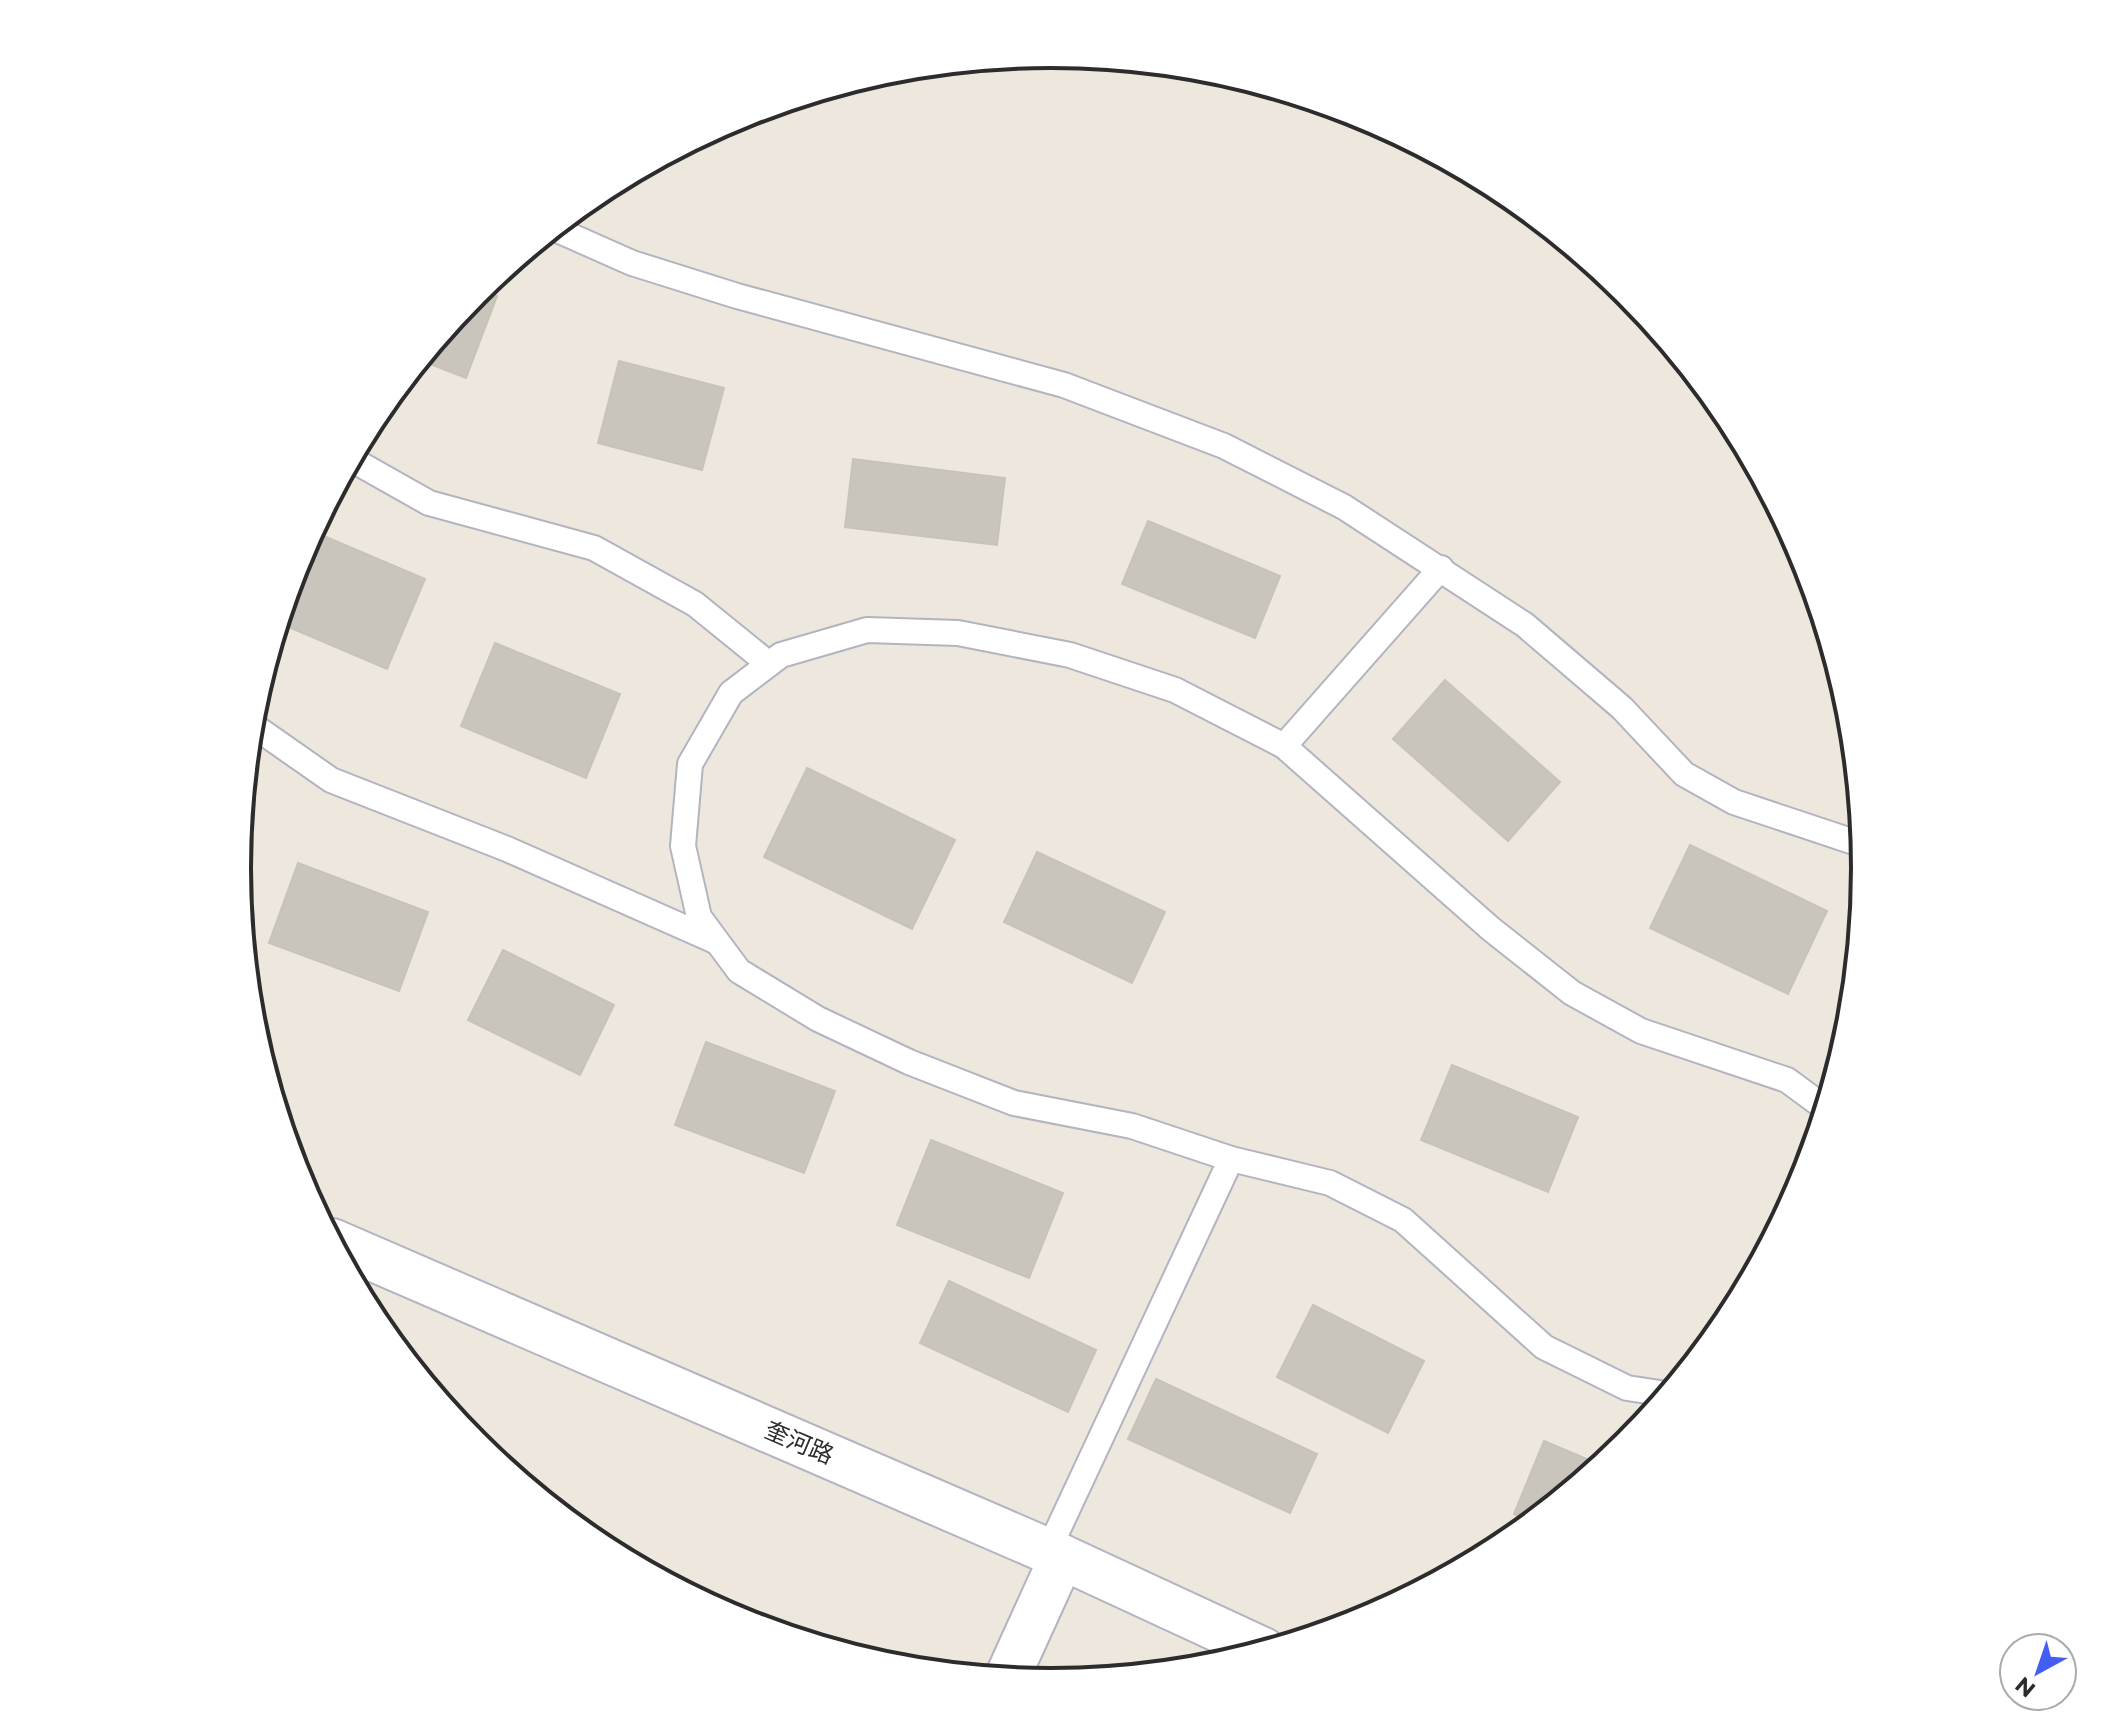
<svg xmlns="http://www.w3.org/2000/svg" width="2102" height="1736" font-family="Montserrat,'Noto Sans SC',sans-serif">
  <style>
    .building { fill: #c9c5bd; stroke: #c8c3b8; stroke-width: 2 }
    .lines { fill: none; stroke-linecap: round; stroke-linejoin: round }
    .lane-casing { stroke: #b2b4bf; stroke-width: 28 }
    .street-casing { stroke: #b2b4bf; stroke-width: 48 }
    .secondary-casing { stroke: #b2b4bf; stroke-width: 48 }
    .lane { stroke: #fff; stroke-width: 24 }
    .street { stroke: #fff; stroke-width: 44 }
    .secondary { stroke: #fff; stroke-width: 44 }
    .labels { text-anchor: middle; stroke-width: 8; stroke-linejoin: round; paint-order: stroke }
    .street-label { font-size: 24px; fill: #2c2c2c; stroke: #fff }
    .rim { fill: none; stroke: #2c2c2c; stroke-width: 4 }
  </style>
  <rect width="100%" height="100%" fill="#ede7de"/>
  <!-- building -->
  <g class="building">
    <polygon points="479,289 497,296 466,378 420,360"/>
    <polygon points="619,361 724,388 702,470 598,443"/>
    <polygon points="853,459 1005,478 997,545 845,527"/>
    <polygon points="1148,521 1280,576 1255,638 1122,584"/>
    <polygon points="312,531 425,579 387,669 279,623 299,556"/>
    <polygon points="495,643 620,694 586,778 461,726"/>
    <polygon points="1445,680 1560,782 1508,841 1393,739"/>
    <polygon points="807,768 955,840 912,929 764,857"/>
    <polygon points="1690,845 1827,911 1788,994 1650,928"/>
    <polygon points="1037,852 1165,912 1132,983 1004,922"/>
    <polygon points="298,863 428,912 399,991 269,943"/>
    <polygon points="503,950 614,1005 580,1075 468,1020"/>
    <polygon points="706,1042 835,1091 804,1173 675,1125"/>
    <polygon points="1452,1065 1578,1117 1548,1192 1421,1140"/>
    <polygon points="931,1140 1063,1193 1029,1278 897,1225"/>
    <polygon points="949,1281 1096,1350 1068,1412 920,1343"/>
    <polygon points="1313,1305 1424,1361 1388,1433 1277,1377"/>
    <polygon points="1156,1379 1317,1454 1290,1513 1128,1439"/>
    <polygon points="1544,1441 1601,1465 1531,1522 1514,1514"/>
    <polygon points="688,1593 760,1626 739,1620"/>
  </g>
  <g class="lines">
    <defs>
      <g id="lane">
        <polyline points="553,228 632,263 737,296 1064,385 1224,446 1344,507 1525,625 1622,708 1684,774 1734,802 1863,845"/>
        <polyline points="351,459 429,503 594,548 695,604 769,664"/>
        <polyline points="251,724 331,780 507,849 715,941"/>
        <polyline points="1284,746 1441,568"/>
        <polyline points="1667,1394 1627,1388 1544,1347 1403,1220 1330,1183 1231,1159 1132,1126 1014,1103 909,1062 818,1019 739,971 699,917 683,846 690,764 731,693 781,655 867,630 958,633 1070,655 1175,690 1284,746 1491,929 1572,993 1641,1031 1787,1080 1825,1108"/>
        <polyline points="1048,1551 1231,1159"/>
      </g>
      <polyline id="street" points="1007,1678 1062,1557"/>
      <polyline id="secondary" points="332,1241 1062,1557 1263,1650"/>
    </defs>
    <!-- lane casing -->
    <use href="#lane" class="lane-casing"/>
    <!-- street casing -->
    <use href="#street" class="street-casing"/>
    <!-- secondary casing -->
    <use href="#secondary" class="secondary-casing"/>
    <!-- lane -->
    <use href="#lane" class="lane"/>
    <!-- street -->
    <use href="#street" class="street"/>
    <!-- secondary -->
    <use href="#secondary" class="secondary"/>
  </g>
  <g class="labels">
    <!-- street labels -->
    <g class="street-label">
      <text transform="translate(799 1443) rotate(23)" y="8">奎河路</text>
    </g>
  </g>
  <!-- crop -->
  <path d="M0 0H2102V1736H0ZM251 868a800 800 0 1 1 1600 0a800 800 0 1 1-1600 0Z" fill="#fff" fill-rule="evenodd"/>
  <path class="rim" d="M251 868a800 800 0 1 1 1600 0a800 800 0 1 1-1600 0Z"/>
  <!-- north arrow -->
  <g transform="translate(2038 1672) rotate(220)"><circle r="38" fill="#ffffff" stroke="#ababab" stroke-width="2"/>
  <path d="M0-6L14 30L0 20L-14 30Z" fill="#435ef5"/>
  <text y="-12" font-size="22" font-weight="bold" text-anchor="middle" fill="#2c2c2c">N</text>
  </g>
</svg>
